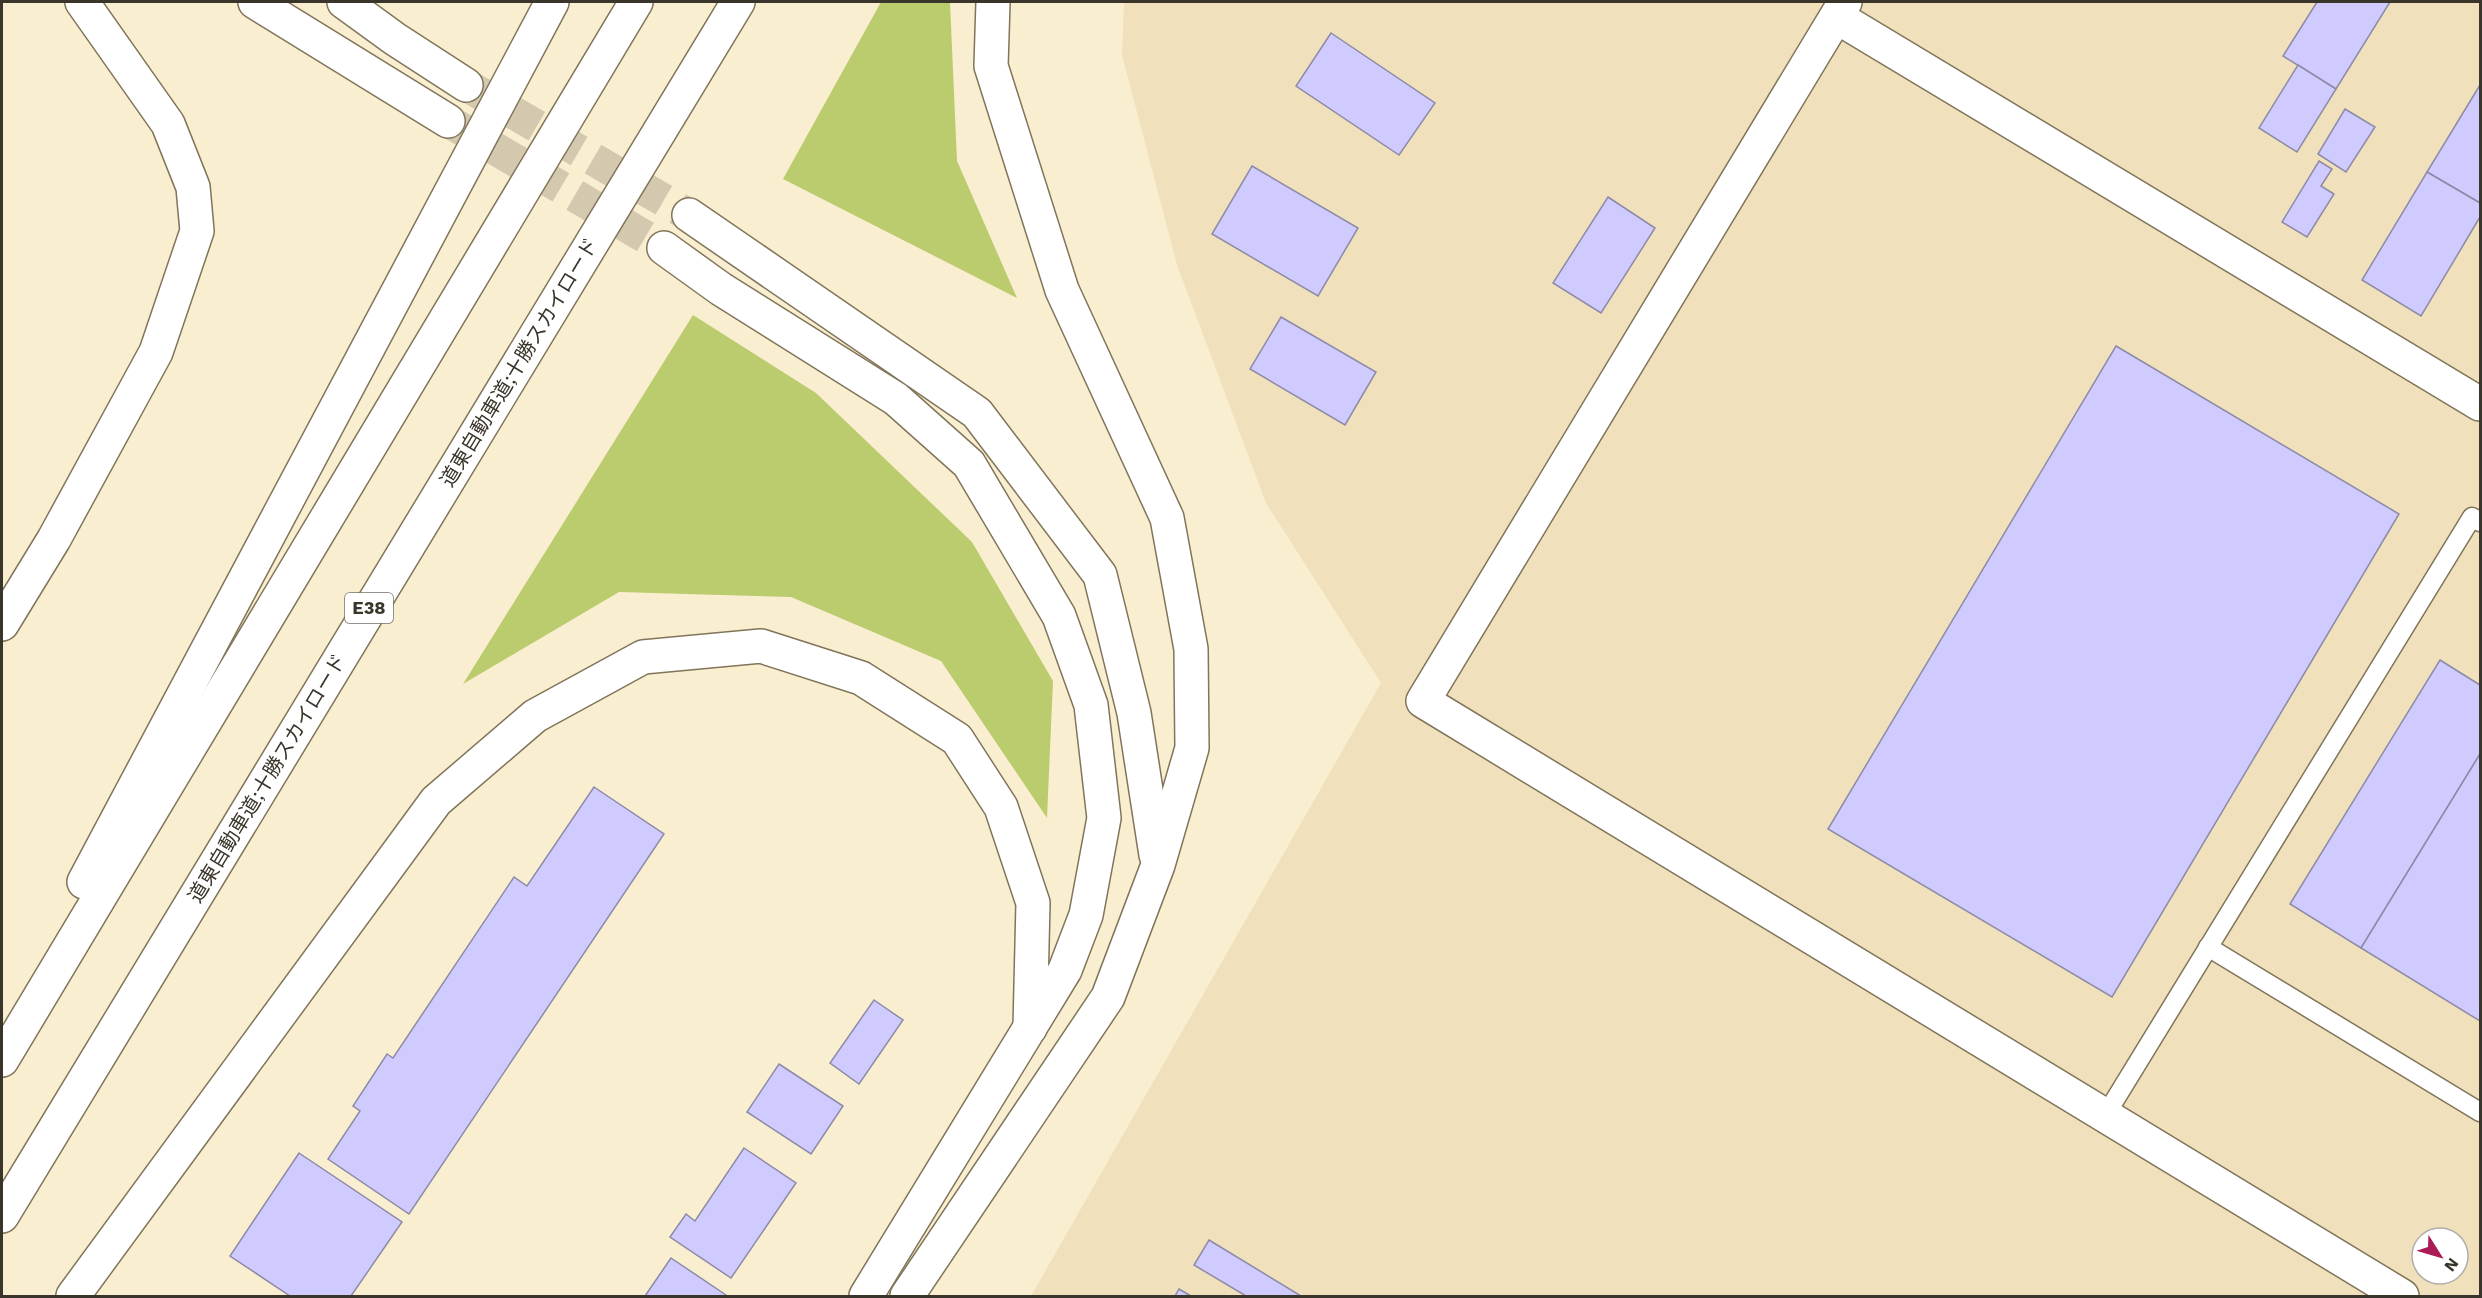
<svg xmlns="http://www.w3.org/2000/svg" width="2482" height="1298" font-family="'Work Sans','Noto Sans JP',sans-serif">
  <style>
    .built { fill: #f0e1bc; fill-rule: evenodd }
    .forest { fill: #bbcc6f }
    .building { fill: #cfcbff; stroke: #8c8aa6; stroke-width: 1.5 }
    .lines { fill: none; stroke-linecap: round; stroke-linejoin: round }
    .highway-tunnel { stroke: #d4c9af; stroke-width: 33; stroke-dasharray: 33 16; stroke-linecap: butt }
    .lane-casing { stroke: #80755a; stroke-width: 21 }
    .street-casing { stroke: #80755a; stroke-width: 36 }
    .secondary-casing { stroke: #80755a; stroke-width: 36 }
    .highway-casing { stroke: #80755a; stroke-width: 36 }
    .lane { stroke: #fff; stroke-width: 18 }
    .street { stroke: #fff; stroke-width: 33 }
    .secondary { stroke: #fff; stroke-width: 33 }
    .highway { stroke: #fff; stroke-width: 33 }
    .labels { text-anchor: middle; stroke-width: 4.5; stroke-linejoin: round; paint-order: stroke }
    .shield { fill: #fff; stroke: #75726a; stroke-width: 1.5 }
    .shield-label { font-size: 18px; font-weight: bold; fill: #3a352a }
    .street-label { font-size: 20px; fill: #3a352a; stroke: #fff }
  </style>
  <rect width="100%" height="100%" fill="#faeed0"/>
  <!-- built -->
  <path class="built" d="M1124,2H2480V1296H1031L1381,683L1266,503L1177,265L1122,55ZM2422,1238H2458V1274H2422Z"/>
  <!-- forest -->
  <g class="forest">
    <polygon points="881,2 950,2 957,161 1017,298 783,179"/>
    <polygon points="693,315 816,393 972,542 1053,681 1047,818 941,661 791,597 619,592 463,684"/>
  </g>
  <!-- building -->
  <g class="building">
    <polygon points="2317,2 2390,2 2336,89 2283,56"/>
    <polygon points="1331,33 1435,103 1399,155 1296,86"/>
    <polygon points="2298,65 2336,89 2297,152 2259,128"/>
    <polygon points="2480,85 2480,203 2427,172"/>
    <polygon points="2345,109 2375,127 2346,172 2318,154"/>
    <polygon points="2319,161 2332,169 2321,186 2334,194 2307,237 2282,222"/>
    <polygon points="1252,166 1358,228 1318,296 1212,234"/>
    <polygon points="2427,172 2480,203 2480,217 2421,316 2362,280"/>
    <polygon points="1608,197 1655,228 1601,313 1553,283"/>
    <polygon points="1281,317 1376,372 1345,425 1250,369"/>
    <polygon points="2116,346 2399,514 2112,997 1828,829"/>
    <polygon points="2440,660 2480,685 2480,754 2361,948 2290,904"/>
    <polygon points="2480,754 2480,1021 2361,948"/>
    <polygon points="594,787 664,834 409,1214 328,1159 360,1111 353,1106 387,1054 393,1058 514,877 527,886"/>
    <polygon points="874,1000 903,1020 859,1084 830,1063"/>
    <polygon points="779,1064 843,1106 811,1154 747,1112"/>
    <polygon points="744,1148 796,1183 731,1278 670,1237 686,1214 695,1221"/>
    <polygon points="299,1153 402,1222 351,1296 290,1296 230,1256"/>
    <polygon points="1209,1240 1301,1296 1246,1296 1194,1265"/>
    <polygon points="671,1258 726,1295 725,1296 645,1296"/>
    <polygon points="1179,1289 1191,1296 1175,1296"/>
  </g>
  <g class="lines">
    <!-- highway-tunnel -->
    <g class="highway-tunnel">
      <polyline points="466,85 689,215"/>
      <polyline points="448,121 664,248"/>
    </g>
    <defs>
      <g id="lane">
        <polyline points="2208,947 2480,1112"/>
        <polyline points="2105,1116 2472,517 2480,522"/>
      </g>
      <polyline id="street" points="1837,17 2480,404"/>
      <g id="secondary">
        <polyline points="1845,2 1423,701 2402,1296"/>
        <polyline points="2,624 54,539 156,352 197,231 193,187 168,124 82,2"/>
      </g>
      <g id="highway">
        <polyline points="255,2 448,121"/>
        <polyline points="344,2 395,39 466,85"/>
        <polyline points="689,215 977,413 1100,575 1134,713 1156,855"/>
        <polyline points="664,248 721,289 896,399 969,464 1059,616 1091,705 1104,818 1086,915 1065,970 866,1296"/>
        <polyline points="84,882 552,2"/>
        <polyline points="2,1060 636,2"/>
        <polyline points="2,1216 738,2"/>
        <polyline points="73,1296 436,801 535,716 643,657 761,646 861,678 957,739 1001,807 1033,903 1030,1028"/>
        <polyline points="907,1296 1108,997 1158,865 1192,748 1191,649 1167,518 1062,290 991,66 993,2"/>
      </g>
    </defs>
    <!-- lane casing -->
    <use href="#lane" class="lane-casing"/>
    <!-- street casing -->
    <use href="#street" class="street-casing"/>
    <!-- secondary casing -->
    <use href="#secondary" class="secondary-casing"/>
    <!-- highway casing -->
    <use href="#highway" class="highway-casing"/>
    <!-- lane -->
    <use href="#lane" class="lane"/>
    <!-- street -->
    <use href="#street" class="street"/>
    <!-- secondary -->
    <use href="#secondary" class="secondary"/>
    <!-- highway -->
    <use href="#highway" class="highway"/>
  </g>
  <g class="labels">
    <!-- shield labels -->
    <rect class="shield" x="345" y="593" width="48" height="30" rx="4.5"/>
    <g class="shield-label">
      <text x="369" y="614">E38</text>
    </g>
    <!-- street labels -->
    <g class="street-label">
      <text transform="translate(519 362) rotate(-59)" y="7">道東自動車道;十勝スカイロード</text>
      <text transform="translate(267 778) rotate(-59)" y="7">道東自動車道;十勝スカイロード</text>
    </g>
  </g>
  <!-- border -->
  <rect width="2482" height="1298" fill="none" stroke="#3a352a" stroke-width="6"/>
  <!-- north arrow -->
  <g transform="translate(2440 1256) rotate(127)"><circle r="28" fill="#ffffff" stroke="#b0aeaa" stroke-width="1.5"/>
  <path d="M0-4.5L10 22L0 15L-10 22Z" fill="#ab1b55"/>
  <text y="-9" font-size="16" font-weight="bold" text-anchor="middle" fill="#3a352a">N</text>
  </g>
</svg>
